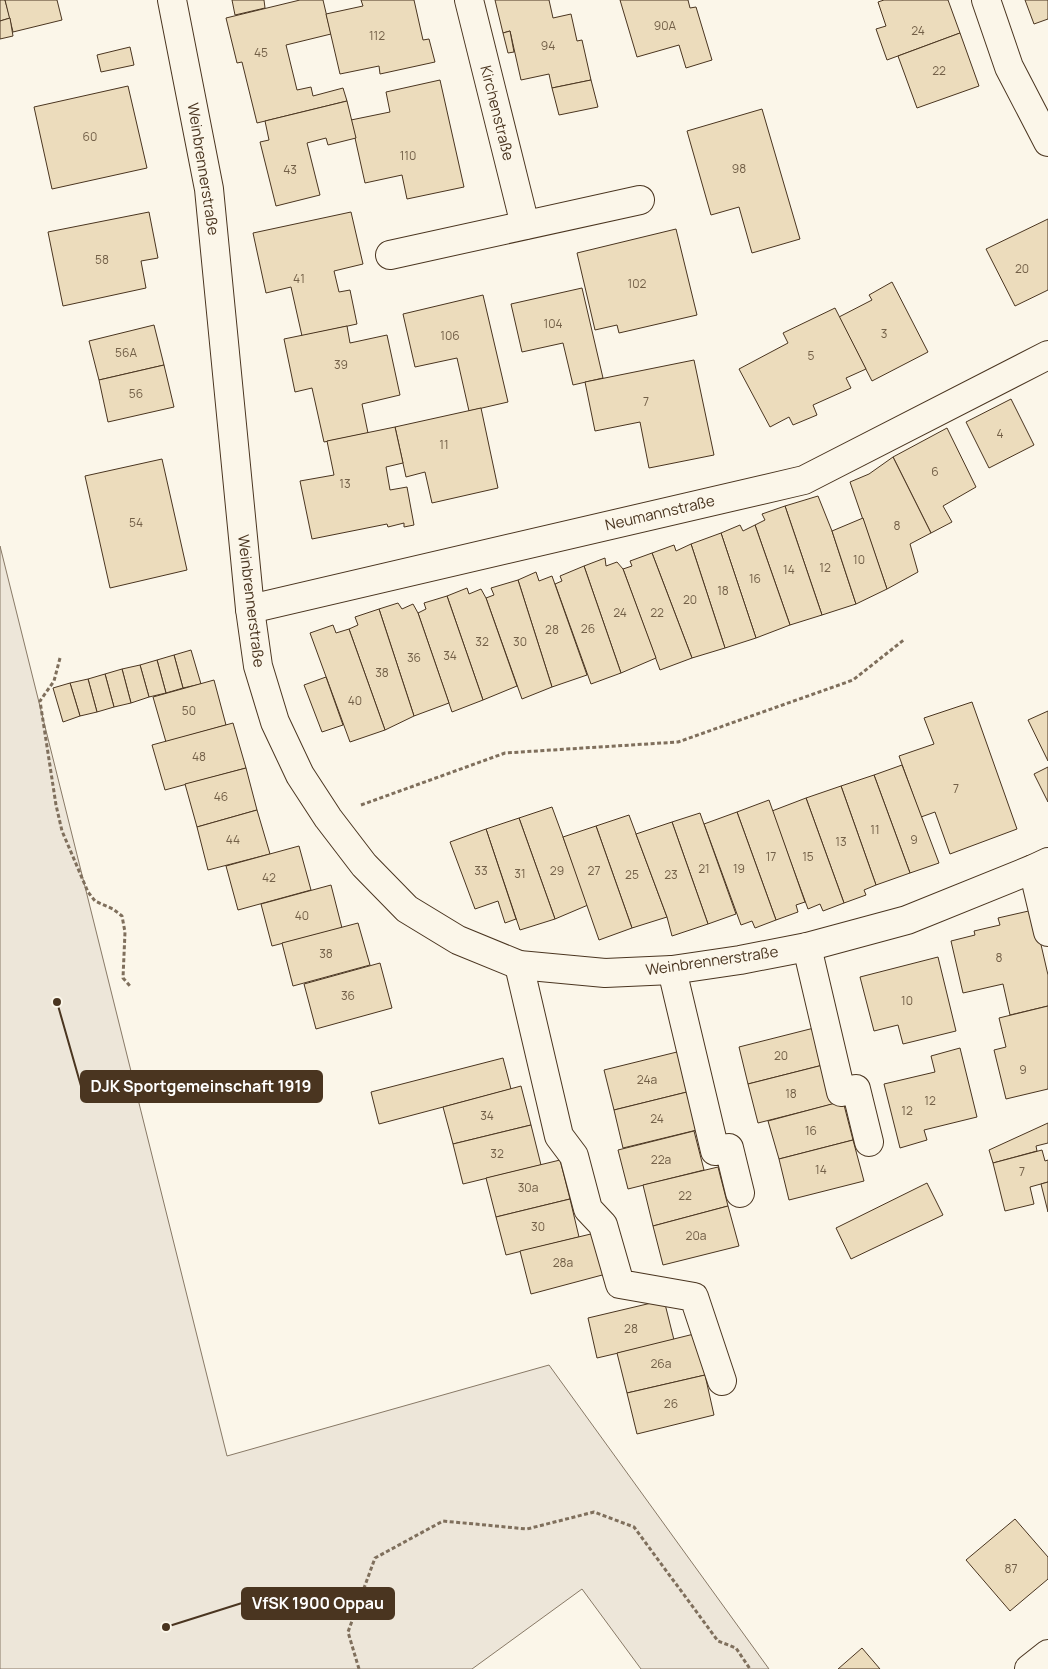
<svg xmlns="http://www.w3.org/2000/svg" width="1048" height="1669" font-family="Manrope,sans-serif">
  <style>
    .green { fill: #ede6d9; stroke: #887966 }
    .building { fill: #ecdcbc; stroke: #4a3520 }
    .lines { fill: none; stroke-linecap: round; stroke-linejoin: round }
    .street-casing { stroke: #4a3520; stroke-width: 30 }
    .path { stroke: #7f6f5c; stroke-width: 3; stroke-dasharray: 4 2.5; stroke-linecap: butt }
    .street { stroke: #fbf6e9; stroke-width: 28 }
    .labels { text-anchor: middle; stroke-width: 4; stroke-linejoin: round; paint-order: stroke }
    .number-label { font-size: 12px; fill: #725f47 }
    .street-label { font-size: 15px; fill: #4a3520; stroke: #fbf6e9 }
    .leader { fill: none; stroke: #4a3520; stroke-width: 2 }
    .callout-dot { fill: #4a3520; stroke: #fbf6e9; stroke-width: 2 }
    .callout { fill: #4a3520; stroke: #4a3520; stroke-width: 2 }
    .callout-label { font-size: 16px; text-anchor: middle; font-weight: bold; fill: #fff }
  </style>
  <rect width="100%" height="100%" fill="#fbf6e9"/>
  <!-- green -->
  <polygon class="green" points="0,546 227,1456 549,1365 769,1669 641,1669 582,1589 472,1669 0,1669"/>
  <!-- building -->
  <g class="building">
    <polygon points="0,0 5,0 10,18 0,21"/>
    <polygon points="5,0 57,0 62,20 13,32"/>
    <polygon points="232,0 264,0 265,8 235,15"/>
    <polygon points="300,0 323,0 331,34 286,45 297,90 311,87 313,96 343,88 347,101 257,123 242,62 237,63 226,18"/>
    <polygon points="361,0 414,0 423,40 429,39 435,62 380,74 379,66 340,74 326,14 363,6"/>
    <polygon points="495,0 549,0 553,18 571,14 577,41 582,40 591,80 552,88 549,74 521,80 510,31 503,33"/>
    <polygon points="620,0 688,0 690,8 696,7 712,60 686,68 679,45 637,57"/>
    <polygon points="884,0 948,0 960,33 887,60 876,29 886,26 878,2"/>
    <polygon points="1025,0 1048,0 1048,19 1034,24"/>
    <polygon points="10,18 13,36 0,39 0,21"/>
    <polygon points="510,31 514,52 508,53 503,33"/>
    <polygon points="960,33 979,86 917,108 898,56"/>
    <polygon points="130,47 134,65 101,72 97,55"/>
    <polygon points="440,80 464,187 407,199 402,175 365,183 351,120 390,112 386,92"/>
    <polygon points="591,80 598,107 559,115 552,88"/>
    <polygon points="128,86 147,168 52,189 34,107"/>
    <polygon points="347,101 356,138 328,145 326,138 307,143 320,195 276,206 260,142 269,140 265,121"/>
    <polygon points="762,109 800,239 752,253 739,207 711,215 687,131"/>
    <polygon points="149,212 158,258 141,261 146,288 63,306 48,232"/>
    <polygon points="351,212 363,264 334,271 339,292 350,290 357,324 302,336 291,287 266,293 253,233"/>
    <polygon points="1048,219 1048,290 1015,306 986,249"/>
    <polygon points="676,229 697,315 619,333 617,325 595,330 577,253"/>
    <polygon points="892,282 928,352 872,381 839,317 872,300 869,295"/>
    <polygon points="582,288 603,378 573,385 563,343 522,352 511,304"/>
    <polygon points="483,295 508,402 469,411 457,358 415,367 403,314"/>
    <polygon points="835,308 866,369 846,378 851,388 813,405 817,415 793,425 789,417 770,427 739,369 788,343 783,333"/>
    <polygon points="154,325 164,365 99,380 89,341"/>
    <polygon points="347,326 350,343 387,335 400,395 362,404 368,433 324,442 312,388 295,392 284,339"/>
    <polygon points="694,360 714,455 649,468 640,422 595,431 585,382"/>
    <polygon points="164,365 174,407 108,422 99,380"/>
    <polygon points="1011,399 1034,445 989,468 966,422"/>
    <polygon points="481,408 498,488 432,503 425,472 406,477 395,427"/>
    <polygon points="395,427 403,463 386,467 390,490 407,487 414,525 404,527 404,523 388,527 387,524 312,539 300,481 334,475 327,441"/>
    <polygon points="947,428 976,487 943,506 952,522 931,533 893,457"/>
    <polygon points="893,457 931,533 910,544 918,572 887,589 850,482 869,474"/>
    <polygon points="162,459 187,570 110,588 85,476"/>
    <polygon points="818,496 832,531 856,604 822,615 785,506"/>
    <polygon points="785,506 822,615 790,625 755,525 765,520 762,514"/>
    <polygon points="863,518 887,589 856,604 832,531"/>
    <polygon points="740,525 743,531 755,525 790,625 756,638 721,533"/>
    <polygon points="721,533 756,638 725,648 691,544"/>
    <polygon points="691,544 725,648 692,658 652,553 674,545 676,551"/>
    <polygon points="652,553 692,658 660,670 623,569 632,566 630,561"/>
    <polygon points="605,558 606,566 617,562 623,569 656,658 621,673 584,566"/>
    <polygon points="584,566 621,673 591,684 555,584 562,581 560,576"/>
    <polygon points="536,572 539,581 552,576 587,675 552,687 518,580"/>
    <polygon points="518,580 552,687 522,699 486,598 494,595 491,588"/>
    <polygon points="467,588 469,594 481,589 486,598 517,686 483,700 447,596"/>
    <polygon points="447,596 483,700 452,712 418,613 426,609 424,603"/>
    <polygon points="398,603 402,609 413,604 418,613 449,703 414,716 379,609"/>
    <polygon points="379,609 414,716 385,730 349,629 358,625 355,617"/>
    <polygon points="333,625 336,633 349,629 385,730 350,742 310,633"/>
    <polygon points="191,650 201,684 183,688 174,655"/>
    <polygon points="174,655 183,688 166,693 157,660"/>
    <polygon points="157,660 166,693 149,697 140,665"/>
    <polygon points="140,665 149,697 131,703 122,669"/>
    <polygon points="122,669 131,703 114,707 105,674"/>
    <polygon points="105,674 114,707 97,712 88,679"/>
    <polygon points="326,677 343,725 322,732 304,685"/>
    <polygon points="88,679 97,712 80,716 70,683"/>
    <polygon points="214,680 226,725 166,742 153,697"/>
    <polygon points="70,683 80,716 63,722 53,688"/>
    <polygon points="972,702 1017,829 950,854 935,812 921,817 899,756 934,744 924,718"/>
    <polygon points="1048,711 1048,761 1028,720"/>
    <polygon points="233,723 246,768 165,790 152,745"/>
    <polygon points="902,765 939,863 910,873 874,775"/>
    <polygon points="1048,767 1048,802 1034,774"/>
    <polygon points="246,768 257,810 197,827 185,784"/>
    <polygon points="874,775 910,873 876,885 841,786"/>
    <polygon points="841,786 876,885 864,890 866,895 844,903 806,798"/>
    <polygon points="806,798 844,903 823,911 820,904 808,909 772,811"/>
    <polygon points="769,800 805,902 796,905 798,912 776,920 737,812"/>
    <polygon points="552,807 588,905 555,919 519,818"/>
    <polygon points="257,810 270,854 208,870 197,827"/>
    <polygon points="737,812 776,920 755,928 752,921 741,925 704,824"/>
    <polygon points="700,813 736,914 708,924 672,822"/>
    <polygon points="629,815 667,917 632,928 596,826"/>
    <polygon points="519,818 555,919 520,930 486,829"/>
    <polygon points="672,822 708,924 672,936 667,917 636,834"/>
    <polygon points="596,826 632,928 599,940 563,837"/>
    <polygon points="486,829 516,919 505,923 498,901 475,909 450,842"/>
    <polygon points="299,846 311,890 238,910 226,866"/>
    <polygon points="331,885 342,928 272,946 261,904"/>
    <polygon points="1033,910 1048,975 1048,1006 1010,1015 1003,984 963,993 951,941 975,935 974,931 1000,925 998,918"/>
    <polygon points="358,923 370,965 293,986 282,943"/>
    <polygon points="938,957 956,1031 903,1044 898,1025 874,1031 860,977"/>
    <polygon points="380,963 392,1008 316,1029 304,984"/>
    <polygon points="1048,1006 1048,1089 1006,1099 994,1050 1006,1047 999,1018"/>
    <polygon points="814,1028 823,1065 748,1084 739,1047"/>
    <polygon points="960,1048 977,1117 924,1130 927,1140 900,1148 884,1084 935,1072 931,1056"/>
    <polygon points="681,1051 691,1091 614,1110 604,1070"/>
    <polygon points="503,1058 511,1089 379,1124 371,1092"/>
    <polygon points="823,1065 833,1104 758,1123 748,1084"/>
    <polygon points="521,1086 531,1125 453,1144 443,1107"/>
    <polygon points="691,1091 701,1129 623,1148 614,1110"/>
    <polygon points="843,1101 853,1140 779,1159 768,1121"/>
    <polygon points="1048,1123 1048,1143 1036,1146 1037,1151 993,1163 989,1150"/>
    <polygon points="531,1125 541,1165 463,1184 453,1144"/>
    <polygon points="694,1131 704,1170 628,1189 618,1150"/>
    <polygon points="853,1140 864,1181 789,1200 779,1159"/>
    <polygon points="1042,1150 1045,1161 1048,1160 1048,1182 1030,1187 1034,1204 1005,1211 993,1163"/>
    <polygon points="560,1160 570,1199 496,1217 486,1178"/>
    <polygon points="718,1167 728,1206 653,1226 643,1185"/>
    <polygon points="1048,1182 1048,1212 1041,1184"/>
    <polygon points="927,1183 943,1215 851,1259 836,1228"/>
    <polygon points="570,1199 579,1237 506,1255 496,1217"/>
    <polygon points="728,1206 739,1246 663,1265 653,1226"/>
    <polygon points="595,1233 606,1274 531,1294 520,1251"/>
    <polygon points="664,1300 674,1340 597,1358 588,1318"/>
    <polygon points="694,1334 705,1375 627,1393 617,1353"/>
    <polygon points="705,1375 714,1415 637,1434 627,1393"/>
    <polygon points="1015,1519 1048,1557 1048,1579 1010,1611 966,1560"/>
    <polygon points="862,1648 880,1669 838,1669"/>
  </g>
  <g class="lines">
    <defs>
      <g id="street">
        <polyline points="172,0 209,189 250,609 258,666 275,722 300,775 328,818 364,865 407,909 458,940 519,965 605,973 672,970 740,960 807,947 907,920 1033,869 1048,862"/>
        <polyline points="469,0 525,225"/>
        <polyline points="986,0 1009,67 1048,142"/>
        <polyline points="390,255 640,200"/>
        <polyline points="250,609 804,480 1048,355"/>
        <polyline points="1033,869 1048,932"/>
        <polyline points="807,947 841,1092 856,1089 869,1142"/>
        <polyline points="519,965 559,1136 574,1156 588,1209 603,1225 620,1284 694,1297 722,1381"/>
        <polyline points="672,970 715,1151 729,1148 740,1193"/>
        <polyline points="1029,1669 1048,1654"/>
      </g>
    </defs>
    <!-- street casing -->
    <use href="#street" class="street-casing"/>
    <!-- path -->
    <g class="path">
      <polyline points="60,658 54,681 40,701 56,805 62,831 88,892 95,901 113,909 122,916 125,932 123,978 130,986"/>
      <polyline points="361,805 505,753 678,742 853,680 905,639"/>
      <polyline points="359,1669 348,1632 375,1558 443,1521 527,1529 594,1512 634,1527 718,1641 736,1648 750,1669"/>
    </g>
    <!-- street -->
    <use href="#street" class="street"/>
  </g>
  <g class="labels">
    <!-- number labels -->
    <g class="number-label">
      <text x="665" y="30">90A</text>
      <text x="918" y="35">24</text>
      <text x="377" y="40">112</text>
      <text x="548" y="50">94</text>
      <text x="261" y="57">45</text>
      <text x="939" y="75">22</text>
      <text x="90" y="141">60</text>
      <text x="408" y="160">110</text>
      <text x="739" y="173">98</text>
      <text x="290" y="174">43</text>
      <text x="102" y="264">58</text>
      <text x="1022" y="273">20</text>
      <text x="299" y="283">41</text>
      <text x="637" y="288">102</text>
      <text x="553" y="328">104</text>
      <text x="884" y="338">3</text>
      <text x="450" y="340">106</text>
      <text x="126" y="357">56A</text>
      <text x="811" y="360">5</text>
      <text x="341" y="369">39</text>
      <text x="136" y="398">56</text>
      <text x="646" y="406">7</text>
      <text x="1000" y="438">4</text>
      <text x="444" y="449">11</text>
      <text x="935" y="476">6</text>
      <text x="345" y="488">13</text>
      <text x="136" y="527">54</text>
      <text x="897" y="530">8</text>
      <text x="859" y="564">10</text>
      <text x="825" y="572">12</text>
      <text x="789" y="574">14</text>
      <text x="755" y="583">16</text>
      <text x="723" y="595">18</text>
      <text x="690" y="604">20</text>
      <text x="620" y="617">24</text>
      <text x="657" y="617">22</text>
      <text x="588" y="633">26</text>
      <text x="552" y="634">28</text>
      <text x="482" y="646">32</text>
      <text x="520" y="646">30</text>
      <text x="450" y="660">34</text>
      <text x="414" y="662">36</text>
      <text x="382" y="677">38</text>
      <text x="355" y="705">40</text>
      <text x="189" y="715">50</text>
      <text x="199" y="761">48</text>
      <text x="956" y="793">7</text>
      <text x="221" y="801">46</text>
      <text x="875" y="834">11</text>
      <text x="233" y="844">44</text>
      <text x="914" y="844">9</text>
      <text x="841" y="846">13</text>
      <text x="771" y="861">17</text>
      <text x="808" y="861">15</text>
      <text x="704" y="873">21</text>
      <text x="739" y="873">19</text>
      <text x="481" y="875">33</text>
      <text x="557" y="875">29</text>
      <text x="594" y="875">27</text>
      <text x="520" y="878">31</text>
      <text x="632" y="879">25</text>
      <text x="671" y="879">23</text>
      <text x="269" y="882">42</text>
      <text x="302" y="920">40</text>
      <text x="326" y="958">38</text>
      <text x="999" y="962">8</text>
      <text x="348" y="1000">36</text>
      <text x="907" y="1005">10</text>
      <text x="781" y="1060">20</text>
      <text x="1023" y="1074">9</text>
      <text x="647" y="1084">24a</text>
      <text x="791" y="1098">18</text>
      <text x="930" y="1105">12</text>
      <text x="907" y="1115">12</text>
      <text x="487" y="1120">34</text>
      <text x="657" y="1123">24</text>
      <text x="811" y="1135">16</text>
      <text x="497" y="1158">32</text>
      <text x="661" y="1164">22a</text>
      <text x="821" y="1174">14</text>
      <text x="1022" y="1176">7</text>
      <text x="528" y="1192">30a</text>
      <text x="685" y="1200">22</text>
      <text x="538" y="1231">30</text>
      <text x="696" y="1240">20a</text>
      <text x="563" y="1267">28a</text>
      <text x="631" y="1333">28</text>
      <text x="661" y="1368">26a</text>
      <text x="671" y="1408">26</text>
      <text x="1011" y="1573">87</text>
    </g>
    <!-- street labels -->
    <g class="street-label">
      <text transform="translate(497 113) rotate(76)" y="5">Kirchenstraße</text>
      <text transform="translate(203 169) rotate(81)" y="5">Weinbrennerstraße</text>
      <text transform="translate(660 513) rotate(-13)" y="5">Neumannstraße</text>
      <text transform="translate(251 601) rotate(83)" y="5">Weinbrennerstraße</text>
      <text transform="translate(712 961) rotate(-8)" y="5">Weinbrennerstraße</text>
    </g>
  </g>
  <!-- callouts -->
  <path class="leader" d="M57 1002L81 1086M166 1627L242 1603"/>
  <g class="callout-dot">
    <circle cx="57" cy="1002" r="5"/>
    <circle cx="166" cy="1627" r="5"/>
  </g>
  <g class="callout">
    <rect x="81" y="1071" width="241" height="31" rx="5"/>
    <rect x="242" y="1588" width="152" height="31" rx="5"/>
  </g>
  <g class="callout-label">
    <text x="201" y="1092">DJK Sportgemeinschaft 1919</text>
    <text x="318" y="1609">VfSK 1900 Oppau</text>
  </g>
</svg>
